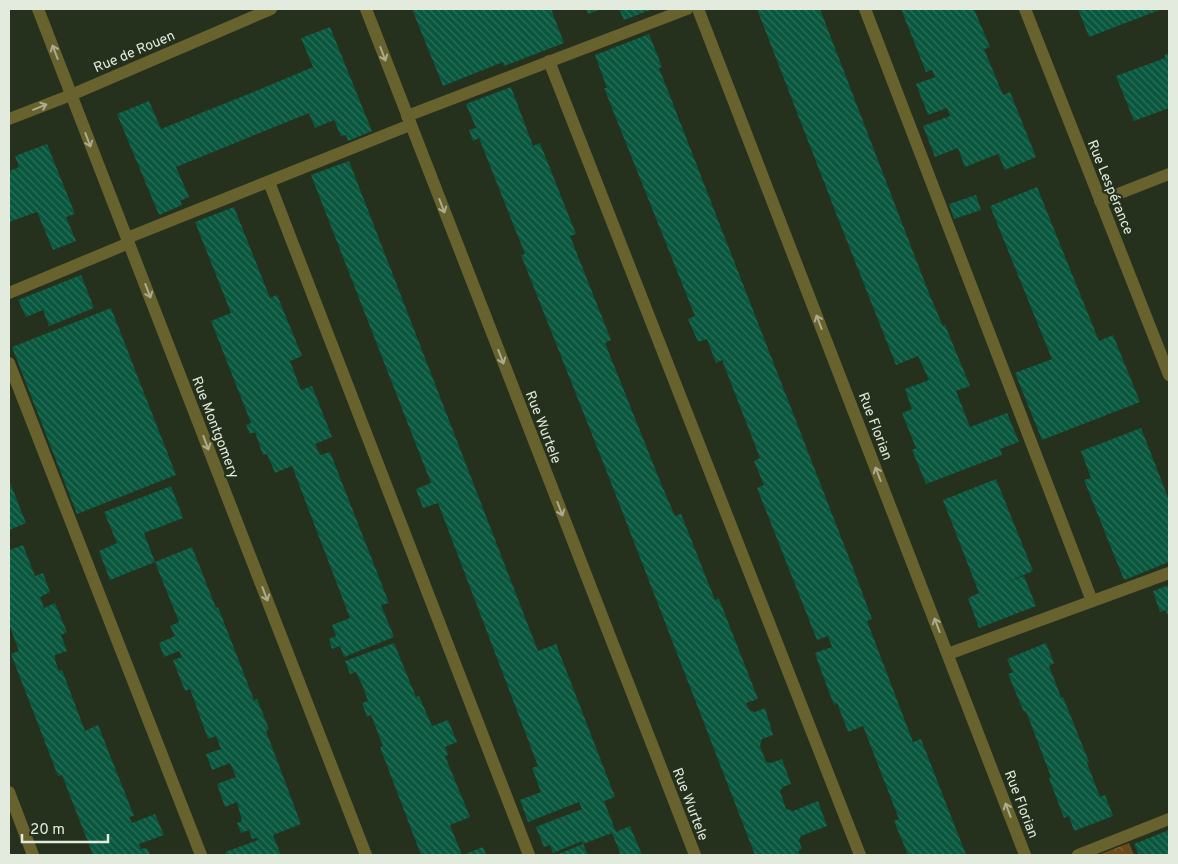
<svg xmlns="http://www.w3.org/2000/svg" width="1178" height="864" font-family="Overpass,sans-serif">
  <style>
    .forest { fill: url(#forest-crowns) }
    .building { fill: url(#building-back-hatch) }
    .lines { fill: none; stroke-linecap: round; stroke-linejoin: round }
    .service { stroke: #68622e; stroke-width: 12 }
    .minor { stroke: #68622e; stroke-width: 12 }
    .oneway { stroke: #acad8f }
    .labels { text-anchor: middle; stroke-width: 4.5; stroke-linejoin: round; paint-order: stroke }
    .street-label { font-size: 14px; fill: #e3ebde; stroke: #25301d }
  </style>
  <defs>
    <pattern id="forest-crowns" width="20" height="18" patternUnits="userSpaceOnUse" patternTransform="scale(1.25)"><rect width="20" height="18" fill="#6b4a1a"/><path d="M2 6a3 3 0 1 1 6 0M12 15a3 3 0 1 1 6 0" fill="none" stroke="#80643b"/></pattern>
    <pattern id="building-back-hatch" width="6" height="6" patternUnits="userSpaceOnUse" patternTransform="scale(1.25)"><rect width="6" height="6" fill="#09573e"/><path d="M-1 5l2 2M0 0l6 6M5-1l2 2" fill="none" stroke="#2d6f59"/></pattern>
  </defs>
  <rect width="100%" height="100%" fill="#25301d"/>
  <!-- forest -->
  <polygon class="forest" points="1129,843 1134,855 1098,855"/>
  <!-- building -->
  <g class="building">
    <polygon points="412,9 551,9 564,43 504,66 503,62 443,86"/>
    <polygon points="586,9 602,9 588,14"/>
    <polygon points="619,9 653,9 624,20"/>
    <polygon points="757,9 820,9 930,296 943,326 945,325 970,386 956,391 970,427 1007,413 1019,442 1000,449 1002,455 926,484 912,450 916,448 902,413 912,409 905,389 929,380 918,356 896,365 841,226"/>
    <polygon points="901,9 974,9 990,47 984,49 1003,95 1010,92 1036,157 1005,170 998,154 965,167 958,148 935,157 923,126 950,116 947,108 928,115 916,84 935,77 932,70 926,72"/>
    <polygon points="1078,9 1162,9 1089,37"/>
    <polygon points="330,27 372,131 348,141 346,135 341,136 334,120 315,128 309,113 176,167 189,197 180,201 182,205 159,215 117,114 149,101 161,129 251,93 313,67 301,38"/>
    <polygon points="649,34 662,67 659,68 668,91 853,568 872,619 867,621 913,742 921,739 966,855 908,855 894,821 899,819 863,726 848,732 837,703 834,705 822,673 815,653 832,647 828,636 817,640 757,488 764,485 754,461 760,458 722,360 716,363 707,339 698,342 688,319 695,316 604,88 607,88 595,55"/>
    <polygon points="1169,53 1169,108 1134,121 1116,76 1165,58 1165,55"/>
    <polygon points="511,87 533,146 540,143 576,234 570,236 611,340 605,343 662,486 675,516 681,514 715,600 719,599 758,699 746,703 748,708 751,711 755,712 765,708 773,735 762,739 760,746 766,762 771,763 782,759 791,784 783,787 780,791 786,809 793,811 818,801 827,826 801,836 799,841 802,849 798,851 800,855 755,855 610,480 521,255 525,254 479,138 473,141 469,130 476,128 466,104"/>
    <polygon points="47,144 75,214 66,217 76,241 53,250 37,212 9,222 9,171 19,167 15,156"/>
    <polygon points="349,161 538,651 556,644 615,797 604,801 616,832 630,826 642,855 621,855 612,833 583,844 582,841 553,853 550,845 544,847 536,827 582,809 579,802 528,822 520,800 541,792 532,768 538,766 438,503 423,508 416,489 431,483 311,175"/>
    <polygon points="1037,187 1099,341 1113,335 1140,402 1042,440 1015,373 1052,359 990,206"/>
    <polygon points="976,195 981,210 954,219 949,204"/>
    <polygon points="234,207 270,298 277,295 302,356 290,361 301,390 312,386 332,437 315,444 320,455 330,452 389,603 381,605 394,637 344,657 340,646 332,649 329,639 336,636 332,625 350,618 292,466 275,473 267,454 263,455 255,432 250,434 246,425 251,423 211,321 231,313 195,222"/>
    <polygon points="81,275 94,308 49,326 43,310 26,317 18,300"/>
    <polygon points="111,308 176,475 77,514 12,347"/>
    <polygon points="1141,428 1169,500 1169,562 1124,580 1084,480 1091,478 1081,451"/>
    <polygon points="996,479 1033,571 1005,583 1024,576 1036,606 979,628 968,598 979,593 943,500"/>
    <polygon points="9,480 26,523 9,530"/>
    <polygon points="171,486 183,518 144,533 155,562 110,580 99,551 117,543 104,512"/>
    <polygon points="23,545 35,576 43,573 50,592 40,597 44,608 55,603 67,632 61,635 67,651 55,655 55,660 59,671 62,670 85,731 98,725 134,816 129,817 132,823 155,814 164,835 139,844 141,849 147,848 150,855 93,855 62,775 58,776 11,654 19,651 9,625 9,550"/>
    <polygon points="192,547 216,608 218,607 254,700 257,699 269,729 266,731 301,824 273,835 281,855 226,855 225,852 258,840 257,838 252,839 249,830 241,833 237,823 242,821 237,802 225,807 217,784 236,777 230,763 212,770 206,754 221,749 216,736 208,739 190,689 185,691 173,660 182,657 179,651 164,657 159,643 175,636 170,626 179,622 155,562"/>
    <polygon points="1169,585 1169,618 1166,610 1160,612 1153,591"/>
    <polygon points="394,643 416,697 419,696 432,726 448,720 457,742 445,747 448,755 445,756 470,817 450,825 462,855 421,855 380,747 383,746 371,715 367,717 362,703 368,701 363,687 356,672 350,674 345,661"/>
    <polygon points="1046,643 1054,663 1049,666 1061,697 1063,697 1089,762 1087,763 1100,797 1105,795 1113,816 1074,831 1069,816 1064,818 1049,778 1051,777 1026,711 1024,712 1008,674 1013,672 1007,659"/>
    <polygon points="1169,830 1169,855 1139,855 1134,844"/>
    <polygon points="583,844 588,855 556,855"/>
    <polygon points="483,847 486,855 463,855"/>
  </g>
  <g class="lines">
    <!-- service -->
    <g class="service">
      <polyline points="865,9 1092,601"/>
      <polyline points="549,61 860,855"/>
      <polyline points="407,116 687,9"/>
      <polyline points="269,182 529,855"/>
      <polyline points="127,238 410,125"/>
      <polyline points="9,293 129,243"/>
      <polyline points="9,363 201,855"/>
      <polyline points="948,654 1169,573"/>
      <polyline points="1078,855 1169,819"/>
    </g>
    <!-- minor -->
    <g class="minor">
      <polyline points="38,9 366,855"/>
      <polyline points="366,9 695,855"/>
      <polyline points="698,9 1025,855"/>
      <polyline points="1025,9 1169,375"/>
      <polyline points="9,119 71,95 271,9"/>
      <polyline points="1100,201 1169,174"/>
      <polyline points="9,792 33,855"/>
    </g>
  </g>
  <!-- one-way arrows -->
  <defs><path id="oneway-shaft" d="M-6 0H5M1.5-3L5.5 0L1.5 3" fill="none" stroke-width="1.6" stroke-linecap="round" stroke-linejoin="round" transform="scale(1.25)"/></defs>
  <g class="oneway">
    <use href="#oneway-shaft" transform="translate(55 52) rotate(-111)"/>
    <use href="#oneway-shaft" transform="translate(383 54) rotate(69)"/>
    <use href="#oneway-shaft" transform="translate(40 107) rotate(-22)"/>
    <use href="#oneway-shaft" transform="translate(88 140) rotate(69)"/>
    <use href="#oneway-shaft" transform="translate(442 206) rotate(69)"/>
    <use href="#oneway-shaft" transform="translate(148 291) rotate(69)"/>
    <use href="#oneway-shaft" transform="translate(819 322) rotate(-111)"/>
    <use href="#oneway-shaft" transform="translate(501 357) rotate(69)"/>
    <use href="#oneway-shaft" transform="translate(206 443) rotate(69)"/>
    <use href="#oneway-shaft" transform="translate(878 474) rotate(-111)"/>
    <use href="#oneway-shaft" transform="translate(560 509) rotate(69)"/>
    <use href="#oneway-shaft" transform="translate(265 594) rotate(69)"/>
    <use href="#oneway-shaft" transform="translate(937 625) rotate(-111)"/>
    <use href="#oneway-shaft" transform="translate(1008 810) rotate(-111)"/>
  </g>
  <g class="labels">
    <!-- street labels -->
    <g class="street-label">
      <text transform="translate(134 51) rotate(-23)" y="5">Rue de Rouen</text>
      <text transform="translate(1111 187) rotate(68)" y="5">Rue Lespérance</text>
      <text transform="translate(876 426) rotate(69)" y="5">Rue Florian</text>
      <text transform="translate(216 427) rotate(69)" y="5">Rue Montgomery</text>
      <text transform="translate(544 427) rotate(69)" y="5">Rue Wurtele</text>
      <text transform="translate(691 804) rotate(69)" y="5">Rue Wurtele</text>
      <text transform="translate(1022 804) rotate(69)" y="5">Rue Florian</text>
    </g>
  </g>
  <!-- border -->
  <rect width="1178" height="864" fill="none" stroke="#e3ebde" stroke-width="20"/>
  <!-- scale -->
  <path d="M22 834v8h86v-8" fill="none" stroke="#e3ebde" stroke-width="2.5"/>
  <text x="30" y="834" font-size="15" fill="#e3ebde" stroke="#25301d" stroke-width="4" paint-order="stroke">20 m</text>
</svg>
